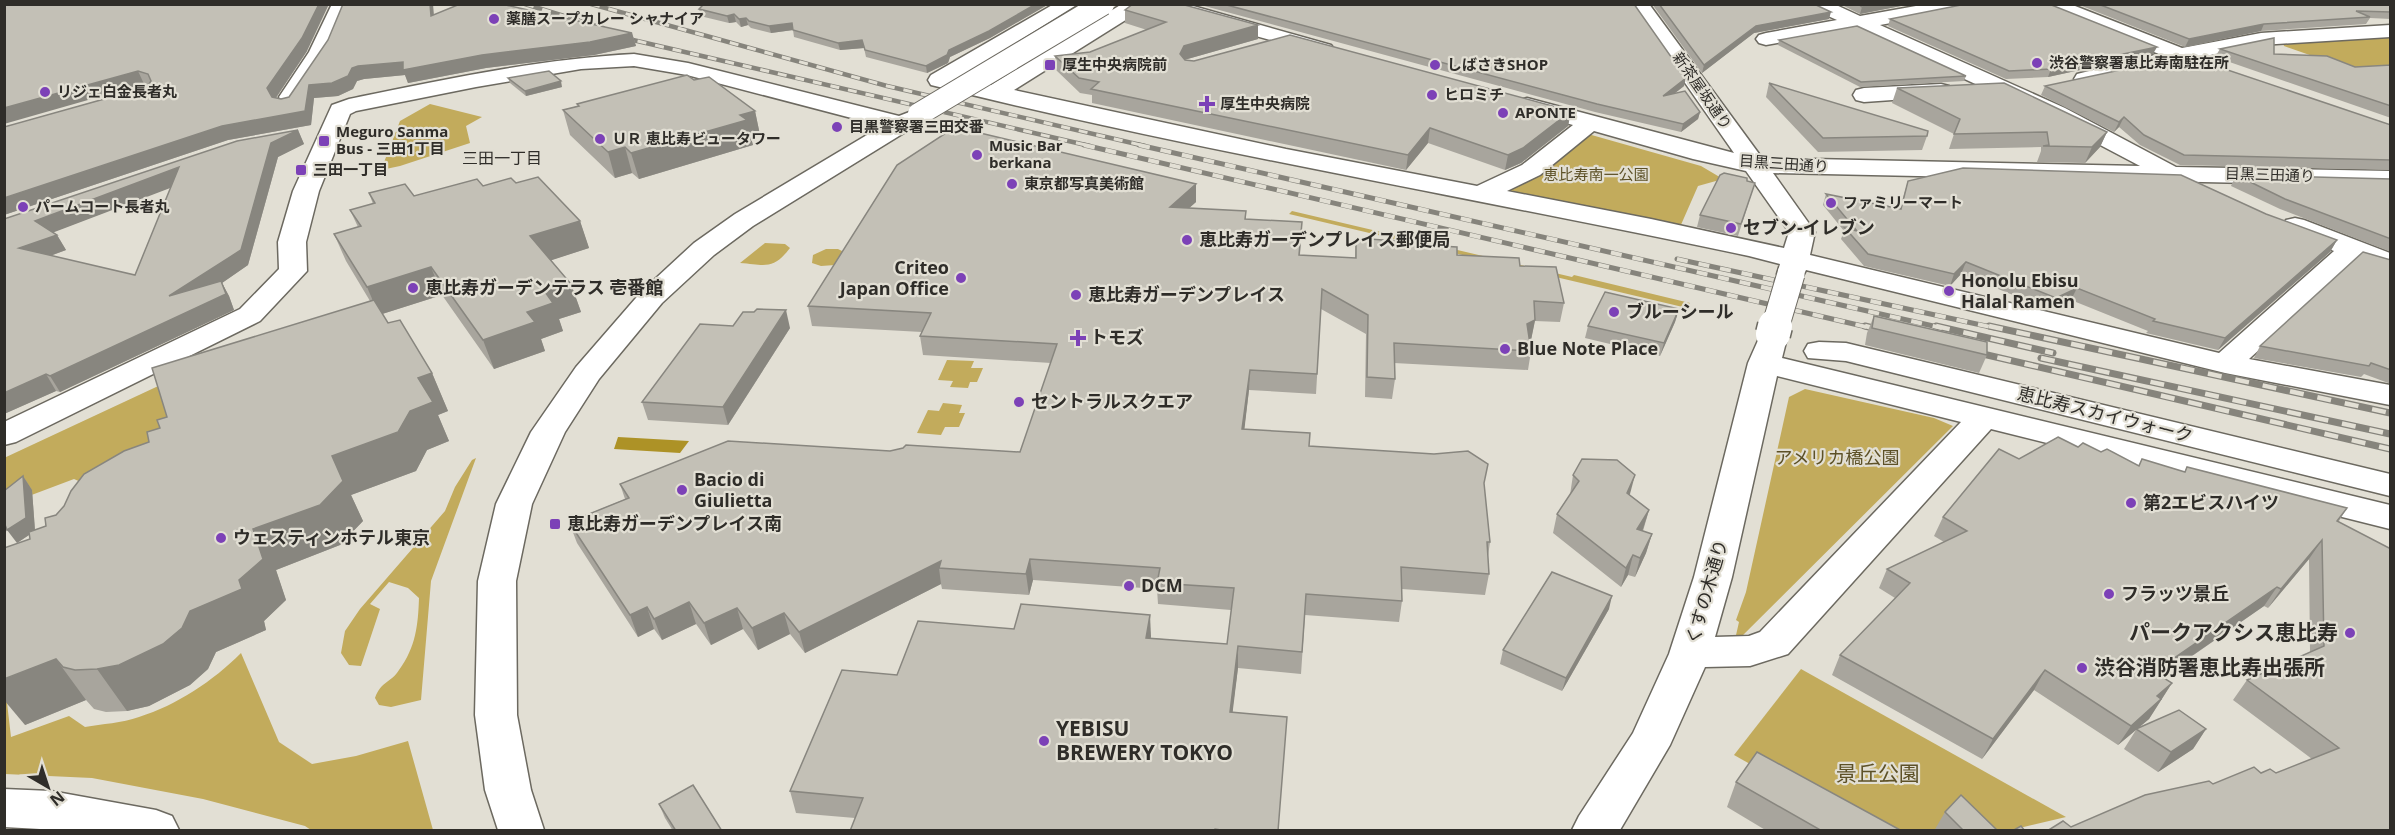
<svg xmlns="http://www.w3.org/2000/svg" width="2395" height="835" font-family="'Open Sans','Noto Sans JP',sans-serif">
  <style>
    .green { fill: #c2ab5c }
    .water { fill: #ad9226 }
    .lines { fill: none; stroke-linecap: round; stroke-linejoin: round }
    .minor-casing { stroke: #6c6960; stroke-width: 3 }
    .minor { fill: #fff; fill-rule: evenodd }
    .rail-far2-casing { stroke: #86847c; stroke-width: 4.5 }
    .rail-far1-casing { stroke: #86847c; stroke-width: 5 }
    .rail-casing { stroke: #86847c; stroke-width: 7 }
    .rail-far2 { stroke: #e2dfd4; stroke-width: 3; stroke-dasharray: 9; stroke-linecap: butt }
    .rail-far1 { stroke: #e2dfd4; stroke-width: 4; stroke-dasharray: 11; stroke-linecap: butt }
    .rail { stroke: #e2dfd4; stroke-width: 4.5; stroke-dasharray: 14; stroke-linecap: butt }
    .minor-bridge-far2-casing { stroke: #6c6960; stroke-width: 24; stroke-linecap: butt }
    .minor-bridge-far1-casing { stroke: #6c6960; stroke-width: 29; stroke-linecap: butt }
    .minor-bridge-casing { stroke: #6c6960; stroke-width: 37; stroke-linecap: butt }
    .minor-bridge-far2 { stroke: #fff; stroke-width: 22 }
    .minor-bridge-far1 { stroke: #fff; stroke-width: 27 }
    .minor-bridge { stroke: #fff; stroke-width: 34 }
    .wall { fill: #a8a59d; fill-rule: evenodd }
    .shaded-wall { fill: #88867f }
    .building { fill: #c3c0b6; stroke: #88867f; stroke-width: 1.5; fill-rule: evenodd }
    .poi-dot { fill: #7c41b7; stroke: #e2dfd4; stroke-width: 2 }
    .labels { text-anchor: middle; stroke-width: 4.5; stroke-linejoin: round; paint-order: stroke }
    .far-poi-label { font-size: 15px; font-weight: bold; fill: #2f2d29; stroke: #e2dfd4; text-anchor: start }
    .far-street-label { font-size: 15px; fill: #2f2d29; stroke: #e2dfd4 }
    .far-park-label { font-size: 15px; fill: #5d5127; stroke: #e2dfd4 }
    .far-neighbourhood-label { font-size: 16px; fill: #2f2d29; stroke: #e2dfd4 }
    .poi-label { font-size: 18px; font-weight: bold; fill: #2f2d29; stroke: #e2dfd4; text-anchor: start }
    .street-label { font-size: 18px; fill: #2f2d29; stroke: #e2dfd4 }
    .park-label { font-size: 18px; fill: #5d5127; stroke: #e2dfd4 }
    .near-poi-label { font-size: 21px; font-weight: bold; fill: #2f2d29; stroke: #e2dfd4; text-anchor: start }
    .near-park-label { font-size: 21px; fill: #5d5127; stroke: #e2dfd4 }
  </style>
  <rect width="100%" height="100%" fill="#e2dfd4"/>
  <!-- green -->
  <g class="green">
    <polygon points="2390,35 2390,76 2367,75 2284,46 2283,43"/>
    <polygon points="430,104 482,117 466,126 470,143 400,166 381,170 400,121"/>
    <polygon points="1588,134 1701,166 1723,179 1698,186 1680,227 1506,195 1502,190"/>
    <polygon points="1292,211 1572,277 1574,275 1690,303 1687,308 1289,214"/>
    <path d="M765,243L785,244L790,248C773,270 766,265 740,263Z"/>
    <polygon points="826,249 838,249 846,253 835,265 821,266 812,263 813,255"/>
    <polygon points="947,360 974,361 971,368 983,368 977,382 970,382 968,388 950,387 953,381 938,380"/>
    <polygon points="199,367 180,451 101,491 74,479 5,505 4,458"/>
    <polygon points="1805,389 1934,418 1953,426 1734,644 1739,622 1736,620 1746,592 1789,397"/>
    <polygon points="943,403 962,405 959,413 965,413 959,427 945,427 941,435 917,433 928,410 939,411"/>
    <path d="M476,458L431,581L421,700L391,707L379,705L375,698C381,681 391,683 399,670C416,647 418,625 419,598L408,588L389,582L370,604L380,609L361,666L349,665L341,653L345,631L360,609L445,511L455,487L472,460Z"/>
    <path d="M241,653L279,742L312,764L356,756L408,741L433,830H311L305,826L203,799L92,778L5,774L4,677L11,737L69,716L85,727C102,724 122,723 139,717C177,705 213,681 241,653Z"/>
    <polygon points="1801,669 2066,817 2011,830 1867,830 1734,755"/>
  </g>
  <!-- water -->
  <polygon class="water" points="618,437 689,441 680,453 614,449"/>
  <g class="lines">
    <defs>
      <g id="minor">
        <polygon points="332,4 352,4 331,52 298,102 290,104 282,102 279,97 309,52"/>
        <path d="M1054,4H1078L959,78L991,85L1122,4H1141L1143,7L1140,11L1014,90L1286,149L1477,186L1522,165L1573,125L1519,110L1516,105L1519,100L1527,98L1734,153L1630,4H1649L1762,158L2140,166L2049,118L1856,29L1766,45L1759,43L1756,39L1759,35L1766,33L1837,20L1810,8L1808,4H1834L1860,16L1927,4H1972L1970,8L1963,10L1880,25L2065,108L2176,167L2390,171V186L1773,173L1815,232L1810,255L2219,353L2334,251L2286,232L2282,226L2286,220L2295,218L2304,220L2390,253V271L2357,260L2249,359L2390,385V405L2225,373L1806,270L1801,280L1791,282L1781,280L1777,274L1780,264L1749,256C1477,198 1200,152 931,85L928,80L931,75ZM1594,131L1693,159L1746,171L1789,232L1784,248L1651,219L1507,191L1540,175Z"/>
        <polygon points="1153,4 1186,4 1331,45 1334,49 1331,53 1324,55 1155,8"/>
        <polygon points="2042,4 2070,4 2182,48 2261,33 2390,25 2390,37 2261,45 2195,58 2185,63 2179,62 2085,86 2077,84 2074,79 2077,74 2159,54 2044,8"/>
        <path d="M634,54L688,63L899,116L912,111L920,113L924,118L920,123L753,226L714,255L662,303L599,379L565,432L532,504L516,581L517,715L531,790L544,830H498L485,790L475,715L478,581L496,504L531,432L576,367L642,291L694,243L735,214L882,126L687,75L634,66L581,69L476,87L356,111L350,114L319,191L306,242L307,271L260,321L16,442L4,445V422L240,309L279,269L278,242L293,191L332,105L349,99C443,80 538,59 634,54Z"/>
        <polygon points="1941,84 1949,86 1952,91 1949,96 1864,102 1856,100 1853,95 1856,90 1864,88"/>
        <path d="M1771,333L1782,336L1786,342L1782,358L2390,505V529L1991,429L1788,654L1750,666L1705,667L1670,745L1620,830H1572L1579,816L1633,733L1669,654L1694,577L1748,363L1760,336ZM1777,376L1961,422L1760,632L1749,636L1715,637L1732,577Z"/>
        <polygon points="1819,342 1846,343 2390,474 2390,496 1846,361 1808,358 1804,351 1808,344"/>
        <polygon points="4,789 51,791 156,810 172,816 179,830 58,830 4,827"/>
      </g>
    </defs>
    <!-- minor casing -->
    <use href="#minor" class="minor-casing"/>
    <!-- minor -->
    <use href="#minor" class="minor"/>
    <defs>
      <g id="rail-far2">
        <polyline points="525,4 603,28"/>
        <polyline points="591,4 887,86 1145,146"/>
        <polyline points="620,37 1090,146"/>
      </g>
      <g id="rail-far1">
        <polyline points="1084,145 1871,328"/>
        <polyline points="1139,145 1942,328"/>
        <polyline points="1677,259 1995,328"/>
      </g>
      <g id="rail">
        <polyline points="1865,326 1885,331"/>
        <polyline points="1936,326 2053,353"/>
        <polyline points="1989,326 2390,413"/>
        <polyline points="1970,351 2390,449"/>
        <polyline points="2041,358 2390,434"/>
      </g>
    </defs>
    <!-- rail-far2 casing -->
    <use href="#rail-far2" class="rail-far2-casing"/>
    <!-- rail-far1 casing -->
    <use href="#rail-far1" class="rail-far1-casing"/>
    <!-- rail casing -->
    <use href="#rail" class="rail-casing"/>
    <!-- rail-far2 -->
    <use href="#rail-far2" class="rail-far2"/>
    <!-- rail-far1 -->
    <use href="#rail-far1" class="rail-far1"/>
    <!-- rail -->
    <use href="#rail" class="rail"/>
    <defs>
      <polyline id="minor-bridge-far2" points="919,114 1103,4"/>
      <polyline id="minor-bridge-far1" points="1775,328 1791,274"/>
      <polyline id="minor-bridge" points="1773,334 1775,326"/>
    </defs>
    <!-- minor-bridge-far2 casing -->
    <use href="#minor-bridge-far2" class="minor-bridge-far2-casing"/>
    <!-- minor-bridge-far1 casing -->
    <use href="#minor-bridge-far1" class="minor-bridge-far1-casing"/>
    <!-- minor-bridge casing -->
    <use href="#minor-bridge" class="minor-bridge-casing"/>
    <!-- minor-bridge-far2 -->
    <use href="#minor-bridge-far2" class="minor-bridge-far2"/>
    <!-- minor-bridge-far1 -->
    <use href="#minor-bridge-far1" class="minor-bridge-far1"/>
    <!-- minor-bridge -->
    <use href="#minor-bridge" class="minor-bridge"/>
  </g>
  <!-- wall -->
  <g class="wall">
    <polygon points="4,4 307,51 276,98 281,99 289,97 434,14 632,33 636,46 594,55 486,68 408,83 405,75 364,79 357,81 353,89 338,96 314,98 311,125 228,140 4,215 4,127 147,87 148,85 144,84"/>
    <polygon points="704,4 1049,4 990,38 950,57 948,63 927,73 866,57 864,48 840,50 794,37 793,30 771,33 751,28 748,25 741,27 736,22 729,23 700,16 699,9"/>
    <polygon points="1197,4 1634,4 1684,86 1674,94 1700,112 1698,119 1681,132 1595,112"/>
    <polygon points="1652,4 1814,4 1829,19 1754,33 1702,73"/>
    <polygon points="1840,4 1911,4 1860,14"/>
    <polygon points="2077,4 2391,4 2391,19 2370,18 2366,24 2261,31 2185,47"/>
    <polygon points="1125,10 1258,39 1184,60 1571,111 1568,126 1521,163 1505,170 1428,143 1406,170 1092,103 1092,95 1080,93 1056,70 1055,56 1090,52 1147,30 1125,23"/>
    <polygon points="1890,19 2153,54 2048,77 2006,79 1888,26"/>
    <polygon points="1779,40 1966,76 1964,81 1860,87 1778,45"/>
    <polygon points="2220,49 2274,54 2355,67 2391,65 2391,118 2215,57"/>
    <polygon points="508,78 562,87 526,96 510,83"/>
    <polygon points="694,80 755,111 760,135 751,138 753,145 639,179 632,173 615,178 570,135 563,110 578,106 577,104"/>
    <polygon points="1769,83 1927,136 1922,150 1818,152 1766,97"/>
    <polygon points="2045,86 2391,125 2391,170 2180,165 2140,145 2119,127 2114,132 2041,95"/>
    <polygon points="1897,88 2107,132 2100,147 2085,163 2037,162 2041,151 2041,147 1949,149 1954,134 1892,103"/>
    <path d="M298,130L304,144L278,157L248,265L222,283L229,296L234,310L60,392L56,391L4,414V219ZM171,187L135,275L50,256L66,250L57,235L53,232Z"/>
    <polygon points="2236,175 2391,179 2391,252 2280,209 2231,186"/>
    <polygon points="1747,181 1755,183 1738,236 1697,227 1700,215"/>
    <polygon points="1908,181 2266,214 2337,240 2330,252 2218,350 2146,333 2148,331 2071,300 2050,310 1961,274 1950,286 1864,266 1841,239 1844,231 1823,205 1826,194 1900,208"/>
    <polygon points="516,183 580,221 589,248 551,260 571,284 581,312 559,319 563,331 541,339 545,351 494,369 442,295 382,314 388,323 432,373 448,411 438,415 449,441 427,450 416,471 351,495 363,521 340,545 276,570 286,600 264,621 266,630 216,652 208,669 190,685 149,706 127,711 106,712 94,709 86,700 25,725 30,539 29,535 17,543 23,476 32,490 35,530 46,526 56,515 149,442 160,428 370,301 346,261 334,234 358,227 350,210 373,204 369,193 414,196 483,186"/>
    <polygon points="1196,184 1196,202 1189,208 1246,211 1246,219 1302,222 1300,255 1355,258 1356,238 1440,246 1457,255 1520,266 1564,303 1560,322 1535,321 1531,340 1530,340 1531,351 1528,370 1394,363 1395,379 1392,399 1365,397 1366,334 1321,309 1316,394 1249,390 1244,429 1309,446 1484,486 1490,542 1488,556 1489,574 1485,595 1402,589 1402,601 1399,622 1305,615 1301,674 1238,668 1232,712 1278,831 850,831 855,818 796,813 790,791 897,675 1014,629 1151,636 1151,638 1227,644 1231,610 1158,604 1157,589 1033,580 1029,595 942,589 941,584 805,653 790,634 758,650 743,629 711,645 696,624 662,640 654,629 638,637 577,543 569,522 625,499 620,484 890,451 1020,452 1051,363 923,355 920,336 922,332 812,326 808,306"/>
    <polygon points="2391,260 2391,384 2364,374 2361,377 2254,358 2260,346"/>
    <polygon points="1679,309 1675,322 1660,356 1585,338 1588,326"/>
    <polygon points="1874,316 1987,355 1979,373 1865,345 1867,333"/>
    <polygon points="733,326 790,328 728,425 648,420 642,402"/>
    <polygon points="2078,447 2138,466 2142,459 2185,472 2187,467 2347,508 2339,521 2391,831 2071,827 2213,784 2261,773 2276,773 2312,759 2233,700 2247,680 2310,652 2309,559 2268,608 2264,606 2162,677 2172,683 2149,719 2137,729 2206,729 2193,749 2158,772 2124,749 2136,730 2118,745 2034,690 1982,759 1832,675 1840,655 1895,598 1879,588 1887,569 1944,542 1934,536 1943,517 2019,459"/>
    <polygon points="1573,475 1630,495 1649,510 1643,531 1652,534 1646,553 1635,577 1628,575 1621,587 1553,533 1557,514 1570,495"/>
    <polygon points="1609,609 1562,691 1500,664 1503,650"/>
    <polygon points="1736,782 1902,831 1767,831 1727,807"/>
    <polygon points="659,804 722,831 673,831 665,818"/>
    <polygon points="1945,812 1998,831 1934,831"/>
  </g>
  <!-- shaded-wall -->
  <g class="shaded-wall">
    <polygon points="319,4 329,4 307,51 273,102 267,88"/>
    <polygon points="430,4 433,4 435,28 431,16"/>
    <polygon points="1036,4 1049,4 990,38 950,57 948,63 927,73 926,66 949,50"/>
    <polygon points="1875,4 1911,4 1860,14 1862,7"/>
    <polygon points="1831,12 1829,19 1754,33 1702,73 1704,65 1756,26"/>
    <polygon points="734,14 736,22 729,23 727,16"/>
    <polygon points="746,18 748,25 741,27 739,19"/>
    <polygon points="792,23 793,30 771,33 769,26"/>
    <polygon points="2264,24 2261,31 2185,47 2189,39"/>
    <polygon points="1258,25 1258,39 1184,60 1180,54 1184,46"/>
    <polygon points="632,33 636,46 594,55 486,68 408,83 405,75 364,79 357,81 353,89 338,96 314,98 311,125 228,140 4,215 4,198 222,126 305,111 309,85 352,68 358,66 403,62 482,55"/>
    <polygon points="862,40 864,48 840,50 838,43"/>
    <polygon points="2157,47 2153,54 2048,77 2051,69"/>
    <polygon points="138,71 144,84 4,124 4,108"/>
    <polygon points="1686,78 1684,86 1661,104 1663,96"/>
    <polygon points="561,81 562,87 526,96 525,91"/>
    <polygon points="755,111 760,135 751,138 753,145 639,179 631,153 740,115"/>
    <polygon points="1571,111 1568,126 1521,163 1505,170 1508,155"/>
    <polygon points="1700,112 1698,119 1681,132 1683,124"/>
    <polygon points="2124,117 2119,127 2114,132 2119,122"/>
    <polygon points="1430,128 1428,143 1406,170 1408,155"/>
    <polygon points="298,130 304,144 278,157 248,265 222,283 229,296 234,310 60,392 50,376 169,296 271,143"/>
    <polygon points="2107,132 2100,147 2085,163 2092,147"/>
    <polygon points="625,147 632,173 615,178 608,152"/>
    <polygon points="179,167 186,182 44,236 35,221"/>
    <polygon points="1196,184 1196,202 1170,225 1170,207"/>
    <polygon points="580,221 589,248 540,264 530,236"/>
    <polygon points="57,235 66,250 28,264 19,248"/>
    <polygon points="2337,240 2330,252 2218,350 2225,338"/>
    <polygon points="1966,262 1961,274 1950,286 1954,274"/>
    <polygon points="431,267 442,295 379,315 367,287"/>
    <polygon points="571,284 581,312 559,319 563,331 541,339 545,351 494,369 483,340 527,312 545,292"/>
    <polygon points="2077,288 2071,300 2050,310 2056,298"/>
    <polygon points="1679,309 1675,322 1660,356 1664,343"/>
    <polygon points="786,310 790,328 728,425 723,407"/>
    <polygon points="1535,320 1531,340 1524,343 1527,324"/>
    <polygon points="1250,370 1249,390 1242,450 1242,429"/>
    <polygon points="432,373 448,411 438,415 449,441 427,450 416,471 351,495 363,521 340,545 276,570 286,600 264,621 266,630 216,652 208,669 190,685 149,706 127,711 97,669 239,580 253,529 332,456 418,378"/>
    <polygon points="46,374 56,391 4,414 4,393"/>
    <polygon points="1635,475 1630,494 1622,512 1627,493"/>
    <polygon points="23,476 32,490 35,531 17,543 7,530"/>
    <polygon points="1649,510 1643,529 1632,548 1637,529"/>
    <polygon points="1652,534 1646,553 1635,577 1640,558"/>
    <polygon points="2322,540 2309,559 2268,608 2281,589"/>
    <polygon points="1633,555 1628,575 1621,587 1626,568"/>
    <polygon points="1030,559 1033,580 1029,595 1026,574"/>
    <polygon points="941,561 939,568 941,584 805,653 799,632"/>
    <polygon points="2277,587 2264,606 2141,691 2154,672"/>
    <polygon points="1612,596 1609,609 1562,691 1566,678"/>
    <polygon points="689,602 696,624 662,640 654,619"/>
    <polygon points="647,607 654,629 638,637 630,615"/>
    <polygon points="737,608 743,629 711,645 704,623"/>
    <polygon points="784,613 790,634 758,650 752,628"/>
    <polygon points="1150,615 1151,636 1146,659 1146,638"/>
    <polygon points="1238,646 1238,668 1230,734 1230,712"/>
    <polygon points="56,659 86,700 25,725 4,700 4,679"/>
    <polygon points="2045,670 2034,690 1982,759 1993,739"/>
    <polygon points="2172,683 2149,719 2118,745 2131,726 2157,696"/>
    <polygon points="2206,729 2193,749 2158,772 2171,752"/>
  </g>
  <!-- building -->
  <g class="building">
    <polygon points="4,4 319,4 302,38 267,88 272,97 281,99 289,97 328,40 343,4 430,4 431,16 460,4 501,4 632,33 590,42 482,55 403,70 403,62 358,66 352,68 348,76 332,83 309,85 305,111 222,126 4,198 4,127 147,87 151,81 148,74 138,71 4,108"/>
    <polygon points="704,4 1036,4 989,31 949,50 947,55 926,66 865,50 862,40 838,43 793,30 792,23 769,26 749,21 746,18 739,19 734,14 727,16 699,9"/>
    <polygon points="1133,4 1181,4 1258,25 1184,46 1180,54 1185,60 1194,61 1290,35 1571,111 1523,148 1508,155 1430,128 1408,155 1091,89 1099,82 1079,78 1055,56 1090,52 1166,22 1125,10"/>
    <polygon points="1223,4 1634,4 1686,78 1663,96 1685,91 1700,112 1683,124 1597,104"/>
    <polygon points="1659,4 1814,4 1831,12 1756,26 1704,65"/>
    <polygon points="1858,4 1875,4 1862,7"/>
    <polygon points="1966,4 2049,4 2157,47 2051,69 2009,71 1890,19"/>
    <polygon points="2098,4 2391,4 2391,12 2356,11 2370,17 2264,24 2189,39"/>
    <polygon points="1857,26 1966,76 1861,82 1779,40"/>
    <polygon points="2274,38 2274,54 2327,56 2355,67 2391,65 2391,106 2220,49"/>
    <polygon points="2186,56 2391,125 2391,160 2184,155 2144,135 2124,117 2119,122 2045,86"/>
    <polygon points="549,71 561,81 525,91 508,78"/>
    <polygon points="687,75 694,80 709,77 755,111 740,115 747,120 631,153 625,147 608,152 563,110 579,106 577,104"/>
    <polygon points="1769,83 1928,131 1927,136 1823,138"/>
    <polygon points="2004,83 2107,132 2092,147 2043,146 2049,145 2047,132 1954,134 1960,119 1897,88"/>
    <polygon points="955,127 1196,184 1170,207 1246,211 1245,219 1302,222 1299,255 1356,258 1356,238 1383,240 1440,243 1440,246 1457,247 1457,255 1519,258 1520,266 1556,267 1564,303 1534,301 1535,320 1527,324 1531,351 1394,343 1395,379 1367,377 1368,315 1322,289 1317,374 1250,370 1242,429 1310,433 1309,446 1434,454 1468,451 1488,464 1484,483 1490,542 1487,542 1489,574 1401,567 1402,601 1306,594 1302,652 1238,646 1230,712 1287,717 1278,831 1228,831 1215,829 1214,831 850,831 863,798 790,791 842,670 897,675 918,621 1014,629 1021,604 1150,615 1146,638 1227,644 1234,588 1157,583 1160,568 1030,559 1026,574 939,568 941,561 799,632 784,613 752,628 737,608 704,623 689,602 654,619 647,607 630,615 569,522 629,498 620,484 728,441 890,451 903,448 906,445 1020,452 1057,344 920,336 931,313 808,306 897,165"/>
    <path d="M298,130L271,143L241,250L169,296L221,281L226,294L50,376L46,374L4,393V219L237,141ZM179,167L135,275L19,248L57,235L35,221Z"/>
    <polygon points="1963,168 2181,175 2266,214 2337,240 2225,338 2153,321 2155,319 2077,288 2056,298 1966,262 1954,274 1868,254 1845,228 1857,231 1826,194 1901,209 1908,181"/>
    <polygon points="1724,173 1747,178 1747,181 1755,183 1741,224 1700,215 1720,175"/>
    <polygon points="2236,175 2391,179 2391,239 2285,199"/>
    <polygon points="538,177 580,221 530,236 571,284 545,292 553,303 527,312 535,322 483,340 431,267 367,287 334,234 361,226 350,210 375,203 369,193 405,184 414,196 477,179 483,186 511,178 516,183"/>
    <polygon points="2363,252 2391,260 2391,370 2371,363 2369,366 2260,346"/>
    <polygon points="1605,292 1679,309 1664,343 1588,326"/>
    <polygon points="374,300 388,323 400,320 432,373 418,378 433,402 410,411 398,432 332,456 343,481 320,505 253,529 263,559 239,580 242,589 190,611 182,628 163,644 119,665 97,669 75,670 63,667 56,659 4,679 4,548 30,539 29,532 46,526 45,518 56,515 64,506 71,491 84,474 124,451 149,442 147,432 160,428 157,420 167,417 152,368"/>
    <polygon points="757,309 786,310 723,407 642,402 700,324 733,326 743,312 754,312"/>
    <polygon points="1874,316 1987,342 1987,355 1872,328"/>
    <polygon points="2058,437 2078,447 2083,443 2101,452 2107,449 2139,466 2142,459 2185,472 2187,467 2347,508 2337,521 2391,549 2391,831 2047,831 2063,821 2071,827 2145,795 2209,781 2213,784 2254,767 2261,773 2270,769 2276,773 2339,748 2247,680 2324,646 2322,540 2281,589 2277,587 2154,672 2172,683 2157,696 2161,699 2131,726 2045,670 1993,739 1840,655 1910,583 1887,569 1967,531 1943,517 1999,449 2019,459"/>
    <polygon points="1582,459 1617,460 1635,475 1627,493 1649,510 1637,529 1652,534 1640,558 1633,555 1626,568 1557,514 1579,481 1573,475"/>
    <polygon points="23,476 26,518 7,530 4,522 4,491"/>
    <polygon points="1552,572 1612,596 1566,678 1503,650"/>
    <polygon points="2179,710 2206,729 2171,752 2136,729"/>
    <polygon points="1757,752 1902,831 1822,831 1736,782"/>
    <polygon points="693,785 722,831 676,831 659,804"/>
    <polygon points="1961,795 1998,831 1964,831 1945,812"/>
    <polygon points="2021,826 2025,831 2012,831"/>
  </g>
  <!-- markers -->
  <g class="poi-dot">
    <circle cx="494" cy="19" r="6"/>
    <circle cx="2037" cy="63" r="6"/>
    <rect x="1044" y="59" width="12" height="12" rx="3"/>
    <circle cx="1435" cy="65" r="6"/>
    <circle cx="45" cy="92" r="6"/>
    <circle cx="1432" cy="95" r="6"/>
    <path d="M1204 95h6v6h6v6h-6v6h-6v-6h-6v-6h6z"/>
    <circle cx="1503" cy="113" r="6"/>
    <circle cx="837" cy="127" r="6"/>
    <circle cx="600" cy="139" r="6"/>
    <rect x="318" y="135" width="12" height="12" rx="3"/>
    <circle cx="977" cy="155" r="6"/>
    <rect x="295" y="164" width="12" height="12" rx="3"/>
    <circle cx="1012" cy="184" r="6"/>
    <circle cx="1831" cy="203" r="6"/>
    <circle cx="23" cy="207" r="6"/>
    <circle cx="1731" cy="228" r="6"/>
    <circle cx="1187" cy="240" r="6"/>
    <circle cx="961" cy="278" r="6"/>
    <circle cx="413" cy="288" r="6"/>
    <circle cx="1949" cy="291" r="6"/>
    <circle cx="1076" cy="295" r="6"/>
    <circle cx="1614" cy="312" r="6"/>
    <path d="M1075 329h6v6h6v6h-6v6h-6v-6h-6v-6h6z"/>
    <circle cx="1505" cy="349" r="6"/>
    <circle cx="1019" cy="402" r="6"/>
    <circle cx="682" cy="490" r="6"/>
    <circle cx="2131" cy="503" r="6"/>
    <rect x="549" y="518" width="12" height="12" rx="3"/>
    <circle cx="221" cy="538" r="6"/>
    <circle cx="1129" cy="586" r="6"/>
    <circle cx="2109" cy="594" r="6"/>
    <circle cx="2350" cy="633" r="6"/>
    <circle cx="2082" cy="668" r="6"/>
    <circle cx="1044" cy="741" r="6"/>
  </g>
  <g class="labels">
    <!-- far-poi labels -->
    <g class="far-poi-label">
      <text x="506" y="24">薬膳スープカレー シャナイア</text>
      <text x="2049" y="68">渋谷警察署恵比寿南駐在所</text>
      <text x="1062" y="70">厚生中央病院前</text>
      <text x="1447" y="70">しばさきSHOP</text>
      <text x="57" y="97">リジェ白金長者丸</text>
      <text x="1444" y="100">ヒロミチ</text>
      <text x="1220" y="109">厚生中央病院</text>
      <text x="1515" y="118">APONTE</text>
      <text x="849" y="132">目黒警察署三田交番</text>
      <text x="336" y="137">Meguro Sanma<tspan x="336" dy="17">Bus - 三田1丁目</tspan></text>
      <text x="612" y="144">ＵＲ 恵比寿ビュータワー</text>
      <text x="989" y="151">Music Bar<tspan x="989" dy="17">berkana</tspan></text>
      <text x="313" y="175">三田一丁目</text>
      <text x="1024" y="189">東京都写真美術館</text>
      <text x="1843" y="208">ファミリーマート</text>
      <text x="35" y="212">パームコート長者丸</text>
    </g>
    <!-- far-street labels -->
    <g class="far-street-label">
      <text transform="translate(1702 91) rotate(55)" y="5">新茶屋坂通り</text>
      <text transform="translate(1784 164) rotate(4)" y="5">目黒三田通り</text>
      <text transform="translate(2270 175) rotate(2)" y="5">目黒三田通り</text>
    </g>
    <!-- far-park labels -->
    <g class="far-park-label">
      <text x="1596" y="180">恵比寿南一公園</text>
    </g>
    <!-- far-neighbourhood labels -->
    <g class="far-neighbourhood-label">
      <text x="502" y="164">三田一丁目</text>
    </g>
    <!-- poi labels -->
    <g class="poi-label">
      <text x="1743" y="234">セブン-イレブン</text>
      <text x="1199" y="246">恵比寿ガーデンプレイス郵便局</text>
      <text x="949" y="274" text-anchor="end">Criteo<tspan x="949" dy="21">Japan Office</tspan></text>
      <text x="1961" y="287">Honolu Ebisu<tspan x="1961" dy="21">Halal Ramen</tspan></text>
      <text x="425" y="294">恵比寿ガーデンテラス 壱番館</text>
      <text x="1088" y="301">恵比寿ガーデンプレイス</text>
      <text x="1626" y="318">ブルーシール</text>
      <text x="1090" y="344">トモズ</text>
      <text x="1517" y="355">Blue Note Place</text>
      <text x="1031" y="408">セントラルスクエア</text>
      <text x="694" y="486">Bacio di<tspan x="694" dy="21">Giulietta</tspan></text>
      <text x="2143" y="509">第2エビスハイツ</text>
      <text x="567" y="530">恵比寿ガーデンプレイス南</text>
      <text x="233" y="544">ウェスティンホテル東京</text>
      <text x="1141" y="592">DCM</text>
      <text x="2121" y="600">フラッツ景丘</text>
    </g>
    <!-- street labels -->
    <g class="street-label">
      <text transform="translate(2105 415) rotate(14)" y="6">恵比寿スカイウォーク</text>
      <text transform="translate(1707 592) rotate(-74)" y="6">くすの木通り</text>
    </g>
    <!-- park labels -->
    <g class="park-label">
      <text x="1837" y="464">アメリカ橋公園</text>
    </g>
    <!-- near-poi labels -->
    <g class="near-poi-label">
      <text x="2338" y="640" text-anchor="end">パークアクシス恵比寿</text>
      <text x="2094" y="675">渋谷消防署恵比寿出張所</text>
      <text x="1056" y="736">YEBISU<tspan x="1056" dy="24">BREWERY TOKYO</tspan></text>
    </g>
    <!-- near-park labels -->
    <g class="near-park-label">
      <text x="1878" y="781">景丘公園</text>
    </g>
  </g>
  <!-- border -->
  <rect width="2395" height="835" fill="none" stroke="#2f2d29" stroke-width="12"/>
  <!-- north arrow -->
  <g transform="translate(48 787) rotate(141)" stroke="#e2dfd4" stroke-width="4.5" paint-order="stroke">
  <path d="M0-4.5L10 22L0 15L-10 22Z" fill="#2f2d29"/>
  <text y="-9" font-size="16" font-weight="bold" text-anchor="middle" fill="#2f2d29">N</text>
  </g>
</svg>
